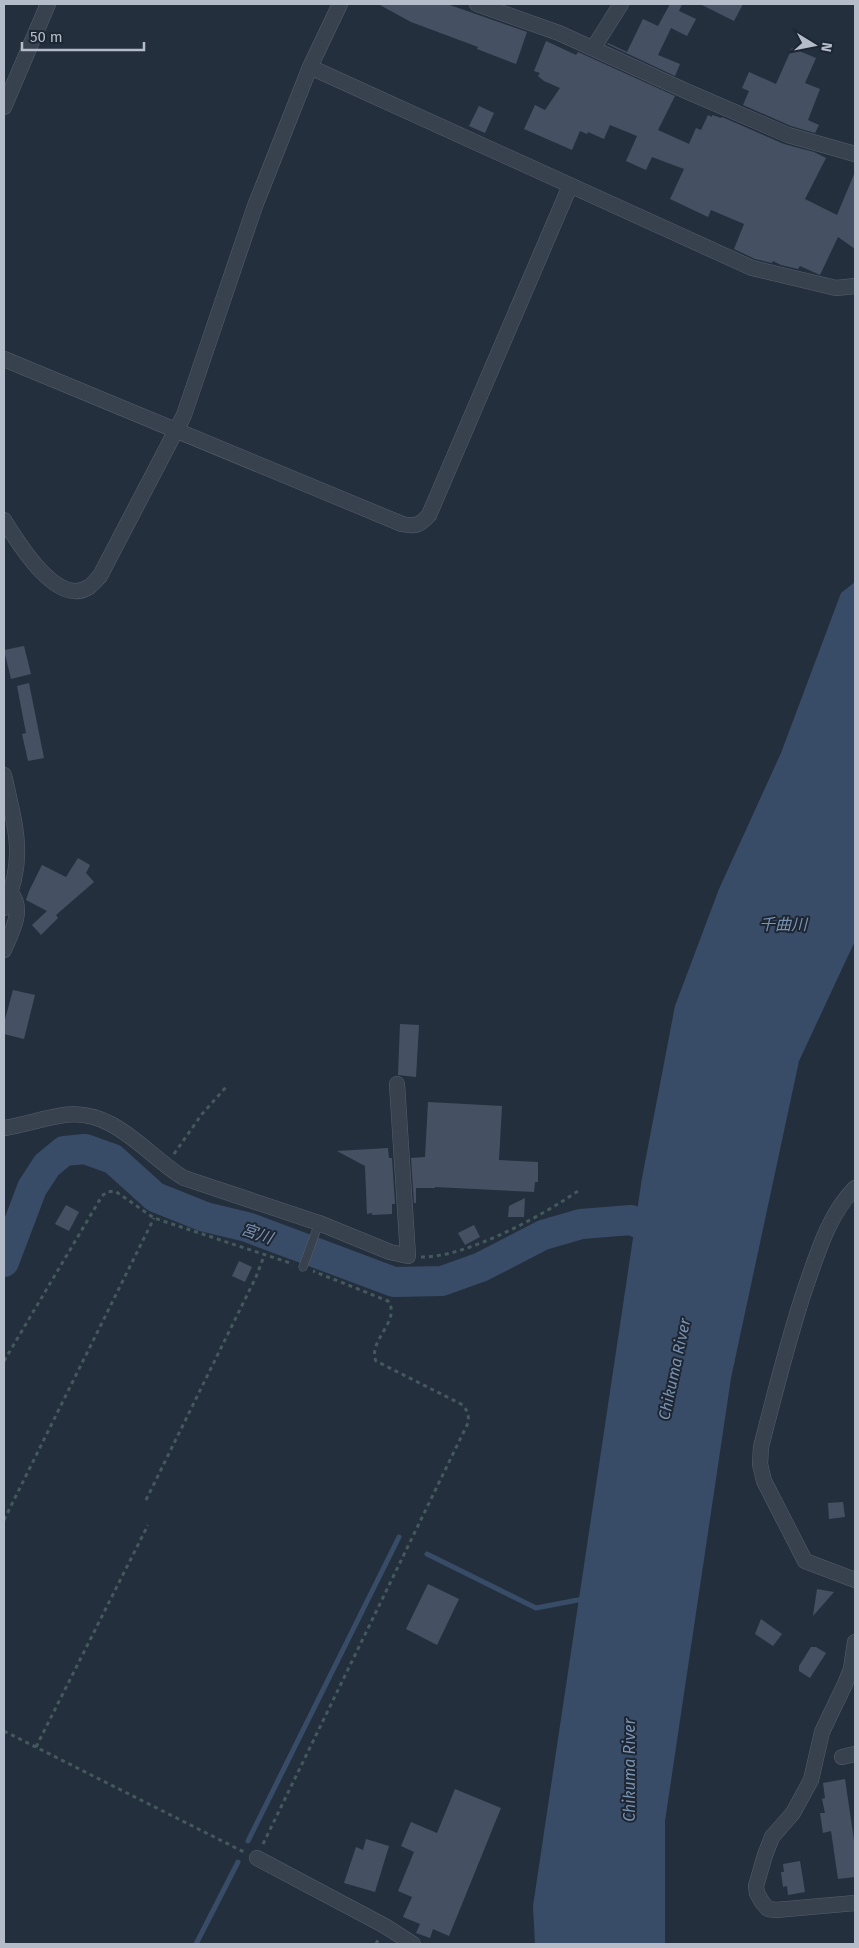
<svg xmlns="http://www.w3.org/2000/svg" width="859" height="1948" font-family="'Fira Sans','Noto Sans JP',sans-serif">
  <style>
    .water { fill: #394c67 }
    .lines { fill: none; stroke-linecap: round; stroke-linejoin: round }
    .stream { stroke: #394c67; stroke-width: 5 }
    .river { stroke: #394c67; stroke-width: 30 }
    .building { fill: #455162 }
    .service-casing { stroke: #565f6c; stroke-width: 9 }
    .minor-casing { stroke: #565f6c; stroke-width: 16 }
    .path { stroke: #44595c; stroke-width: 3; stroke-dasharray: 4 4; stroke-linecap: butt }
    .service { stroke: #38414e; stroke-width: 8 }
    .minor { stroke: #38414e; stroke-width: 15 }
    .labels { text-anchor: middle; stroke-width: 4; stroke-linejoin: round; paint-order: stroke }
    .water-label { font-size: 16px; font-style: italic; fill: #7c92b1; stroke: #1d2633 }
  </style>
  <rect width="100%" height="100%" fill="#242f3e"/>
  <!-- water -->
  <polygon class="water" points="855,582 855,941 799,1061 731,1378 665,1821 665,1944 535,1944 533,1906 642,1178 675,1006 719,889 781,753 841,593"/>
  <g class="lines">
    <!-- stream -->
    <g class="stream">
      <polyline points="427,1554 536,1608 583,1599"/>
      <polyline points="248,1841 399,1537"/>
      <polyline points="196,1944 238,1862"/>
    </g>
    <!-- river -->
    <polyline class="river" points="4,1262 32,1188 47,1165 64,1151 85,1149 113,1159 155,1197 205,1217 247,1227 394,1282 442,1281 481,1267 543,1235 581,1224 631,1220 673,1237"/>
  </g>
  <!-- building -->
  <g class="building">
    <polygon points="378,4 447,4 527,32 516,64 477,49 478,47 411,22"/>
    <polygon points="670,4 682,4 679,11 696,19 687,36 671,28 658,55 680,64 675,76 607,44 608,43 627,52 643,19 658,26"/>
    <polygon points="700,4 743,4 734,21"/>
    <polygon points="546,41 576,55 578,52 675,96 658,130 689,144 696,128 701,130 708,115 712,117 712,115 721,118 722,117 784,144 814,152 826,158 805,199 837,215 855,172 855,249 838,237 820,275 800,266 798,269 781,265 773,261 772,263 755,259 734,249 744,224 711,210 708,217 670,199 684,169 652,157 646,170 626,161 637,136 610,125 604,139 588,132 587,134 580,131 572,150 524,129 535,105 545,110 560,88 544,81 538,76 540,73 534,71"/>
    <polygon points="792,48 816,58 805,83 820,89 808,120 819,125 815,133 791,126 743,105 749,91 742,88 749,72 776,84"/>
    <polygon points="479,106 494,113 485,133 469,126"/>
    <polygon points="24,646 31,674 11,679 4,650"/>
    <polygon points="29,683 44,758 28,761 22,734 26,733 17,686"/>
    <polygon points="78,858 90,865 86,873 94,882 56,915 58,918 41,935 32,925 47,911 26,900 29,891 42,865 66,877"/>
    <polygon points="13,990 35,995 24,1039 4,1034 4,1023"/>
    <polygon points="400,1024 419,1025 416,1077 398,1075"/>
    <polygon points="428,1102 502,1106 499,1160 538,1162 538,1182 535,1182 534,1192 435,1187 435,1188 416,1188 416,1203 414,1203 411,1158 425,1157"/>
    <polygon points="388,1148 389,1158 392,1158 395,1204 392,1204 392,1214 372,1215 372,1213 367,1214 365,1166 337,1151"/>
    <polygon points="525,1198 524,1217 508,1217 509,1206"/>
    <polygon points="66,1205 79,1212 69,1231 55,1224"/>
    <polygon points="474,1225 480,1237 465,1245 458,1233"/>
    <polygon points="239,1261 252,1267 245,1282 232,1276"/>
    <polygon points="843,1502 845,1517 829,1519 828,1503"/>
    <polygon points="428,1584 459,1599 437,1645 406,1629"/>
    <polygon points="817,1589 834,1592 813,1616"/>
    <polygon points="761,1619 782,1634 773,1646 755,1634"/>
    <polygon points="811,1647 816,1647 826,1653 810,1678 799,1671 799,1666"/>
    <polygon points="845,1779 855,1847 855,1877 838,1879 831,1831 823,1833 820,1813 825,1813 822,1799 825,1798 823,1783"/>
    <polygon points="455,1789 501,1808 449,1936 433,1929 430,1938 416,1933 420,1924 403,1917 412,1897 398,1891 414,1852 401,1846 411,1822 437,1833"/>
    <polygon points="366,1839 389,1846 375,1892 344,1883 356,1847 363,1850"/>
    <polygon points="800,1861 805,1892 788,1895 787,1886 783,1887 781,1872 784,1872 783,1864"/>
  </g>
  <g class="lines">
    <defs>
      <polyline id="service" points="303,1267 319,1223"/>
      <g id="minor">
        <polyline points="477,4 559,33 686,91 788,135 855,154"/>
        <polyline points="594,47 621,4"/>
        <polyline points="310,67 752,268 836,288 855,286"/>
        <polyline points="4,107 48,4"/>
        <path d="M4,359L402,524C416,527 420,525 429,515L570,186"/>
        <path d="M4,520C17,541 57,608 89,587C93,584 96,580 100,576L184,415L255,206L310,67L340,4"/>
        <path d="M4,775C15,825 27,859 4,908"/>
        <path d="M4,950C11,933 25,910 11,893"/>
        <path d="M4,1128C24,1125 44,1118 64,1115C114,1108 145,1154 184,1178L319,1223L390,1252L408,1256L397,1084"/>
        <path d="M855,1188C829,1214 818,1252 806,1286C788,1339 775,1393 761,1447L760,1464L764,1481L805,1561L855,1580"/>
        <polyline points="855,1642 851,1669 845,1684 822,1732 811,1780 793,1813 772,1837 765,1855 756,1886 757,1893 762,1902 768,1909 776,1910 855,1903"/>
        <polyline points="842,1757 855,1754"/>
        <polyline points="257,1858 385,1926 413,1944"/>
      </g>
    </defs>
    <!-- service casing -->
    <use href="#service" class="service-casing"/>
    <!-- minor casing -->
    <use href="#minor" class="minor-casing"/>
    <!-- path -->
    <g class="path">
      <polyline points="174,1154 202,1114 226,1087"/>
      <path d="M421,1257C465,1258 542,1216 578,1191"/>
      <polyline points="4,1361 102,1196 107,1192 115,1191 154,1218 293,1264"/>
      <polyline points="146,1500 256,1277 264,1256"/>
      <polyline points="4,1520 154,1218"/>
      <polyline points="4,1731 244,1852"/>
      <polyline points="36,1747 148,1525"/>
      <path d="M263,1844L468,1423C469,1415 468,1410 461,1404L376,1361C367,1341 402,1320 388,1301L313,1271"/>
      <polyline points="376,1944 379,1938"/>
    </g>
    <!-- service -->
    <use href="#service" class="service"/>
    <!-- minor -->
    <use href="#minor" class="minor"/>
  </g>
  <g class="labels">
    <!-- water labels -->
    <g class="water-label">
      <text x="783" y="930">千曲川</text>
      <text transform="translate(257 1233) rotate(19)" y="6">宮川</text>
      <text transform="translate(674 1369) rotate(-78)" y="6">Chikuma River</text>
      <text transform="translate(629 1770) rotate(-90)" y="6">Chikuma River</text>
    </g>
  </g>
  <!-- border -->
  <rect width="859" height="1948" fill="none" stroke="#b4bcc9" stroke-width="10"/>
  <!-- north arrow -->
  <g transform="translate(814 45) rotate(100)" stroke="#1d2633" stroke-width="4" paint-order="stroke">
  <path d="M0-4L9 19L0 12L-9 19Z" fill="#b4bcc9"/>
  <text y="-8" font-size="14" font-weight="bold" text-anchor="middle" fill="#b4bcc9">N</text>
  </g>
  <!-- scale -->
  <path d="M22 42v8h122v-8" fill="none" stroke="#b4bcc9" stroke-width="2.5"/>
  <text x="30" y="42" font-size="15" fill="#b4bcc9" stroke="#1d2633" stroke-width="4" paint-order="stroke">50 m</text>
</svg>
